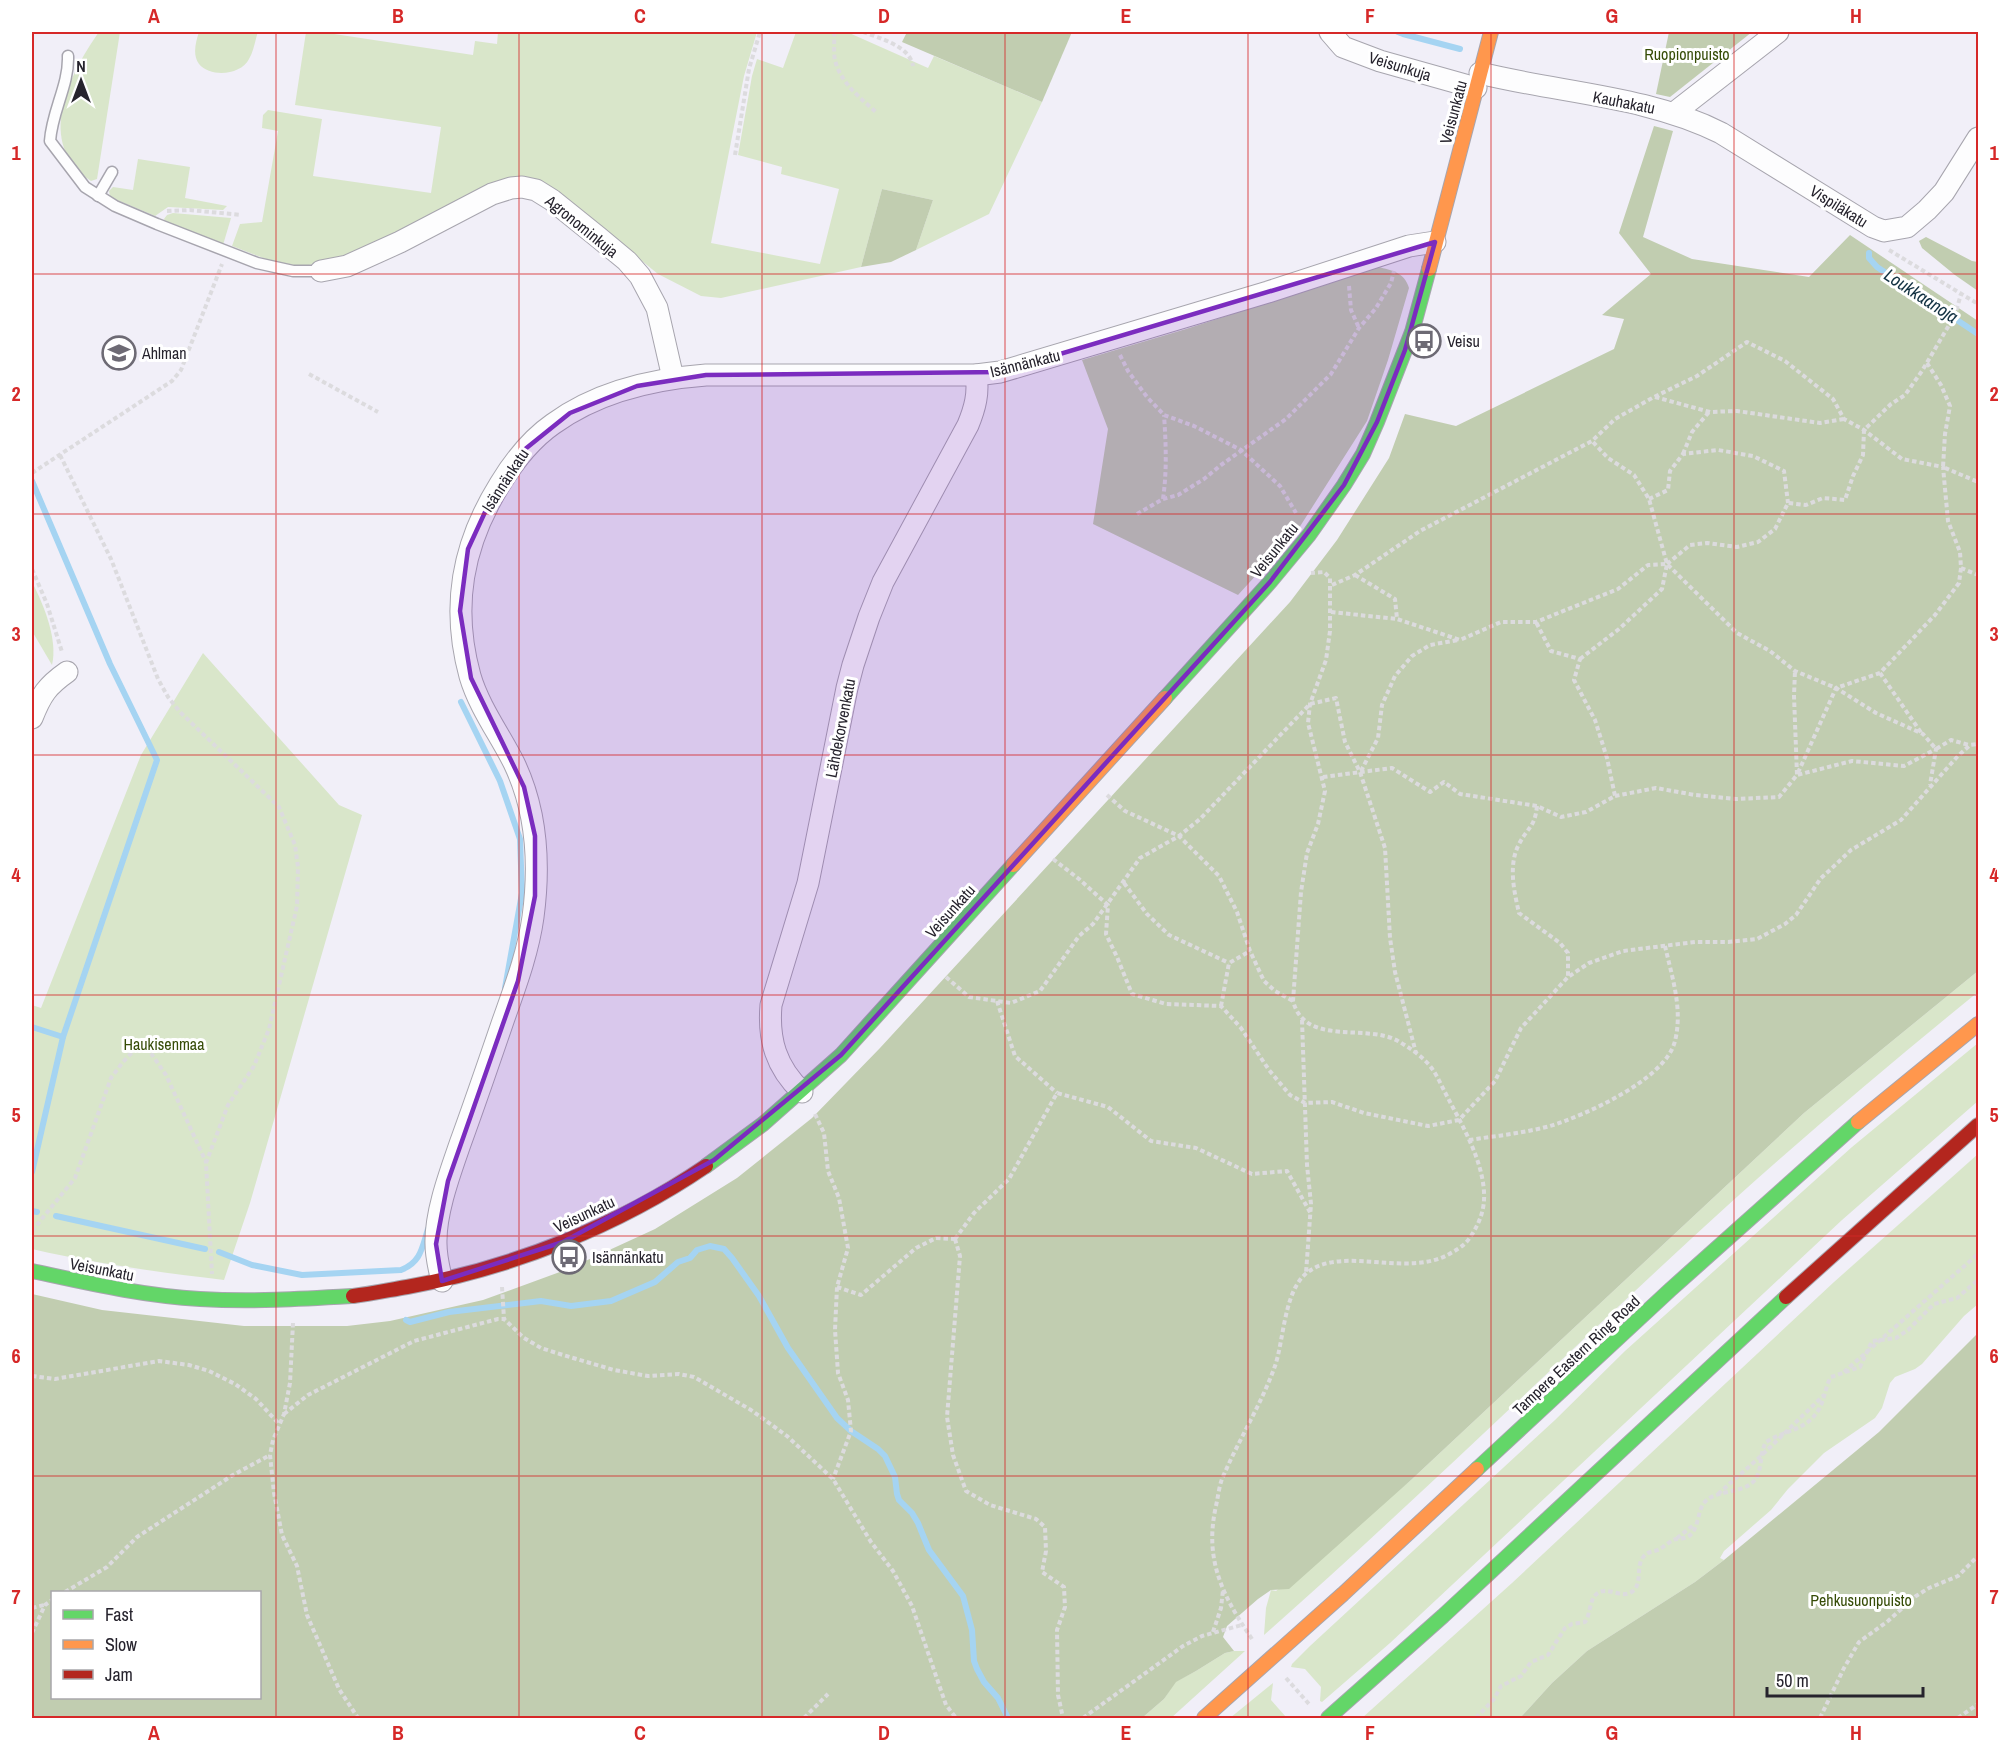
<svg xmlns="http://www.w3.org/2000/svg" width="2010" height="1750" font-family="'Archivo Narrow',sans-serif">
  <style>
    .green { fill: #d9e6ca }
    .forest { fill: #c1cdb0; fill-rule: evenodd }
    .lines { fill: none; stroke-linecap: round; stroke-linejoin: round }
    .stream { stroke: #a5d4f2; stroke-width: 6 }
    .lane-casing { stroke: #a7a5ae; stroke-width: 13 }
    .street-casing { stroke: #a7a5ae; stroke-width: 23 }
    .fast-casing { stroke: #a7a5ae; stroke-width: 16 }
    .slow-casing { stroke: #a7a5ae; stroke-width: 16 }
    .jam-casing { stroke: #a7a5ae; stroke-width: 16 }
    .path { stroke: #dcdbde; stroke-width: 4; stroke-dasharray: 4.5 3; stroke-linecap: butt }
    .lane { stroke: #fdfdfe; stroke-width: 10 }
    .street { stroke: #fdfdfe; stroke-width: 21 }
    .fast { stroke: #63d668; stroke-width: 14 }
    .slow { stroke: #ff974d; stroke-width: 14 }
    .jam { stroke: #b3261e; stroke-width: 14 }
    .marked { fill: #7b2cbf; fill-opacity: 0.2; stroke: #7b2cbf; stroke-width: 4.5; stroke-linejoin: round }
    .grid { fill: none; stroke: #d62828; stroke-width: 1.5; stroke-opacity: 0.55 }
    .labels { text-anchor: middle; stroke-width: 6; stroke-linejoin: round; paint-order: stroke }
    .park-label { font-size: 16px; fill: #364c07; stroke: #fff }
    .street-label { font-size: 16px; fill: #26232d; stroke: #fff }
    .poi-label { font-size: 16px; fill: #26232d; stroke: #fff; text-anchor: start }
    .water-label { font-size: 18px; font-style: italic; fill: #123142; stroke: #fff }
    .neatline { fill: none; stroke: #d62828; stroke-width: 2 }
    .grid-label { font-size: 20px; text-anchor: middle; font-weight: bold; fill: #d62828 }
  </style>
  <rect width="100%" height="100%" fill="#f1eff8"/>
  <!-- green -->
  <g class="green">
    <path d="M99,32H120L97,179L91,181C34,144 69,74 99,32Z"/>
    <path d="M199,32H258C255,40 254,51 249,59C241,75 211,78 199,64C192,55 196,41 199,32Z"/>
    <path d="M306,32H321L473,55L475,41L497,44L498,32H757L744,76L711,243L820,264L839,189L781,174L782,167L738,155L752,76L757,59L783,68L796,32H847L928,68L934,56L1042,102L989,214L916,250L933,200L882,189L861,267L721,298L701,296L658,274L551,187C538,180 528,176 512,178L359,252L321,263L296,267L274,262L232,246L240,224L262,222L278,131L262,128L263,115L268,110L322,119L313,176L431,193L441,127L295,105Z"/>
    <polygon points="138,159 190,167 185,198 227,206 223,210 168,207 155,216 110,197 109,191 113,187 133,190"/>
    <polygon points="173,213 231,218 223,245 166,224 164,219 167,215"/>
    <path d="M32,582C44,605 58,640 52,665L32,631Z"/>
    <path d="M203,653L339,805L362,815L250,1203L224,1280C158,1272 97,1264 32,1249V1057L34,1047L32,1045V1005L41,1008L141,755Z"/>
    <path d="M1978,971V992C1881,1071 1785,1152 1692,1238C1549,1370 1410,1506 1264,1635L1266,1608L1271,1590L1276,1591L1411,1480L1804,1113Z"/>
    <polygon points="1978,1043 1978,1101 1842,1220 1390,1643 1322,1702 1320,1701 1321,1687 1305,1669 1291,1667 1292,1664 1310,1646 1555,1420 1625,1351 1852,1147"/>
    <polygon points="1978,1154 1978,1304 1964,1316 1922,1364 1915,1369 1895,1377 1890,1383 1882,1408 1875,1418 1824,1453 1788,1489 1771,1510 1724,1551 1720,1558 1724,1560 1695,1582 1587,1651 1552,1683 1520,1718 1362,1718 1512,1583 1834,1282"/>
    <polygon points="1234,1651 1245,1651 1171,1718 1142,1718 1164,1699 1175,1682 1196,1671 1225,1653"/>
    <polygon points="1273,1683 1271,1700 1286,1717 1301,1718 1230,1718"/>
  </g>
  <!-- forest -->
  <g class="forest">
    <polygon points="907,32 1072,32 1042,102 902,42"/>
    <polygon points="1669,32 1752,32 1670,97 1656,94"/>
    <path d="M1654,126L1673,131L1643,237L1692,259L1809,277L1850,235L1978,321V971L1804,1113L1411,1480L1289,1589L1271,1590L1258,1599L1227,1626L1223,1637L1234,1651L1225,1653L1196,1671L1176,1682L1164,1699L1142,1718H32V1294L102,1310L244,1326H347L390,1321L483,1300L568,1269L655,1229L737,1178L812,1118L880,1048L1290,602L1337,540L1389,458L1405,414L1456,426L1614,349L1624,319L1602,315L1651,274L1619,233ZM260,1592V1698H52V1592Z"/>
    <polygon points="882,189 933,200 916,250 891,262 861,267"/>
    <polygon points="1926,237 1972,261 1978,262 1978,291 1955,275 1922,248 1919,241"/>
    <path d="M1378,267C1392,270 1405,273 1409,288L1388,360L1367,421L1299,528L1238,595L1093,524L1108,429L1082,360L1186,329Z"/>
    <polygon points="1978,1333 1978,1718 1520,1718 1552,1683 1587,1651 1695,1582 1724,1560 1879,1432"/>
  </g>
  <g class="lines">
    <!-- stream -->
    <g class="stream">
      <polyline points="1398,32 1403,34 1460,49"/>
      <polyline points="1869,253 1869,258 1877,267 1978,334"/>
      <polyline points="32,481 110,664 157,760 63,1037 32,1172"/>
      <polyline points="461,702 500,781 520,839 522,893 505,988"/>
      <polyline points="32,1027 63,1037"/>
      <polyline points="32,1211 37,1212"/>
      <polyline points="56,1216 205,1249"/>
      <path d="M219,1252L252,1265L302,1275L401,1270C421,1262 422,1248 428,1229"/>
      <polyline points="406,1320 410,1322 449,1312 541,1301 571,1306 611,1301 655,1282 678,1262 690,1258 697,1250 710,1246 724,1249 732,1258 759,1296 788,1348 837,1418 851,1431 878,1449 885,1456 895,1477 897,1494 899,1500 912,1513 918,1523 929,1550 963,1596 972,1630 974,1661 977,1669 984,1682 998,1698 1008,1718"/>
    </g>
    <defs>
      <g id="lane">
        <path d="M68,56C69,85 52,111 50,141L85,187L115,206L157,224L257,263L293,271H321"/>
        <polyline points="98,196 112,172"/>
      </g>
      <g id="street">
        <polyline points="1330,32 1343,47 1380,61 1476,88"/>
        <path d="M1480,73C1560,93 1648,96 1721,133L1873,227L1884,231L1907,227L1927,210L1944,192L1978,138"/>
        <polyline points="1674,113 1778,32"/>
        <polyline points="321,271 347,266 400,242 492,194 511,188 522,187 536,190 552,200 598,237 627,261 640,276 657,308 673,378"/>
        <path d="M32,718C41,695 47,686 67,672"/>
        <path d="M802,1092C776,1067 768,1040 771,1005L808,883L847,688L853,665L869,617L883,582L968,425C975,408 979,393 976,375"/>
        <path d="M442,1281C439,1269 436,1256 436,1244C435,1213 450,1173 460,1144C475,1103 489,1062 503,1021C515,987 528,953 533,917C540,865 537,811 514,763C500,735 479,707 470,676C451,607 462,545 500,484C514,461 530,440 553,424C597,392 652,379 706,375H976L1000,372L1268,292L1409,246L1435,242"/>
      </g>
      <g id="fast">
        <polyline points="1165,698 1270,582 1309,535 1344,485 1363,454 1377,422 1412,332 1429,269"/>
        <polyline points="706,1166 763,1124 841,1055 1013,865"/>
        <path d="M32,1271C88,1283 143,1296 200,1299C252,1302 302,1299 353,1296"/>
        <polyline points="1477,1469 1670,1290 1858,1122"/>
        <polyline points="1328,1718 1443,1616 1786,1297"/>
      </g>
      <g id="slow">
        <polyline points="1429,269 1491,32"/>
        <polyline points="1013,865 1165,698"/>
        <polyline points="1858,1122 1978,1024"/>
        <polyline points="1204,1718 1343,1594 1477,1469"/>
      </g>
      <g id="jam">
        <path d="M353,1296C371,1294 389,1290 407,1287C512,1268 618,1226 706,1166"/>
        <polyline points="1786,1297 1978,1125"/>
      </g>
    </defs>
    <!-- lane casing -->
    <use href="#lane" class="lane-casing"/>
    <!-- street casing -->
    <use href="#street" class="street-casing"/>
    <!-- fast casing -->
    <use href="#fast" class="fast-casing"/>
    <!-- slow casing -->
    <use href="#slow" class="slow-casing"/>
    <!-- jam casing -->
    <use href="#jam" class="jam-casing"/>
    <!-- path -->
    <g class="path">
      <path d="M834,32C835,40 833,52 835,60C840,82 860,98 876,112"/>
      <path d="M863,32C879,38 910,46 913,66"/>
      <polyline points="735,155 749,69 760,32"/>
      <polyline points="167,211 190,210 241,215"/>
      <polyline points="1889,250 1978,304"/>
      <polyline points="1349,286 1351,310 1359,328"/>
      <polyline points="1120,355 1128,371 1147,397 1164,415 1194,426 1241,450 1280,486 1296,513"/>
      <polyline points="1927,363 1941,385 1950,406 1945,434 1943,467 1978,482"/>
      <polyline points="309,374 378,412"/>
      <polyline points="1655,397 1710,412 1737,411 1820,423 1844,419"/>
      <polyline points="1683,454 1692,432 1709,412"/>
      <polyline points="60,455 111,559 158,679 168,697 180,712 279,807 295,845 298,867 297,906 269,1029 254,1066 228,1105 206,1163 212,1274"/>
      <polyline points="32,473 172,381 181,370 222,264"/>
      <path d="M1163,499C1167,471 1166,444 1164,415"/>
      <polyline points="1649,499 1668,490 1670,471 1683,454 1718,450 1753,456 1784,471 1788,503"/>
      <polyline points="1137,514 1163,499 1178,495 1204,479 1221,465 1286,419 1331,374 1359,328 1376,308 1391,283 1394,271"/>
      <polyline points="1667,564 1690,545 1707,543 1737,547 1758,542 1775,529 1788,503 1806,505 1823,498 1845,500 1853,476 1863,455 1864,430 1891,404 1905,395 1922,371 1955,315 1961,294"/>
      <polyline points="1961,568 1978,575"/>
      <polyline points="32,569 47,604 62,652"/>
      <polyline points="1355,575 1395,599 1397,619 1460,640 1501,622 1536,622 1618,589 1648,565 1667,564 1737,633 1770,651 1795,671 1836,688 1876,713 1923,734 1936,749 1951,740 1969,745"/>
      <polyline points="1332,585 1355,575 1420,531 1592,441 1615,419 1654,397 1697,376 1747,342 1785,361 1833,399 1844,419 1864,430 1902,459 1943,467 1948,521 1960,552 1961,568 1959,583 1935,615 1880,673 1836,688 1797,775 1794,696 1795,671"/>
      <polyline points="1331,612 1397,619"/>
      <polyline points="1580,659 1619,629 1662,589 1667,564 1649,499 1634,475 1608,458 1592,441"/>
      <polyline points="1880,673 1922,734"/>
      <polyline points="1361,771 1378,738 1382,705 1395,676 1412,656 1430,645 1458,640"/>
      <polyline points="1323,777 1392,768 1430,792 1444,782 1460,794 1537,806 1561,817 1586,812 1615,796 1607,758 1595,720 1574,680 1580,659 1551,651 1536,622"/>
      <polyline points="1107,795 1125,811 1179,836 1219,876 1237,912 1250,951 1264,981 1275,991 1293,1001"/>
      <polyline points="1615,796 1656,788 1695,795 1736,799 1779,797 1797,775 1852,761 1904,766 1936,749 1930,785"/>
      <path d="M1537,806C1535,827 1528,827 1519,844C1508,865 1514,891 1519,913L1560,943L1568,953V976"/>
      <polyline points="1053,859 1079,879 1108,905 1106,934 1117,957 1132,994 1166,1004 1221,1006 1241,1028 1269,1070 1290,1095 1305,1103 1332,1102 1364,1113 1428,1126 1459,1120 1495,1081 1521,1028 1568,977 1589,963 1623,951 1695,942 1728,942 1757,939 1785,924 1796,915 1821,878 1831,869 1851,850 1901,820 1957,757 1970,745 1978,744"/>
      <polyline points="1124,883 1147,914 1169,935 1229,963"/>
      <polyline points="946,977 969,997 1011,1003 1040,991 1079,936 1093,924 1140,858 1179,836 1200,819 1310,704 1336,698 1345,742 1360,772 1385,848 1390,938 1395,972 1416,1053"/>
      <polyline points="997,1001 1015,1056 1057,1093"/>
      <polyline points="1221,1006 1229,963 1250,951"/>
      <polyline points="1302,1020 1307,1165 1311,1204 1306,1273"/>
      <polyline points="815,1114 824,1133 828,1171 839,1198 848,1248 837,1287 835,1330 838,1373 848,1400 851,1431 833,1479"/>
      <path d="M1469,1140C1496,1136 1524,1133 1550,1126C1586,1115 1666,1079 1675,1041C1683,1009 1672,977 1665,946"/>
      <polyline points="32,1231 75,1178 111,1078 123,1062 144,1040 148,1049 166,1075 206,1162"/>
      <polyline points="955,1239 960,1256 947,1417 953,1455 966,1491 990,1505 1036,1519 1045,1527 1046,1551 1042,1572 1064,1587 1065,1607 1057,1630 1058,1695 1063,1718"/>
      <polyline points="955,1239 974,1213 1009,1179 1057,1093 1108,1107 1151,1141 1196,1148 1252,1174 1287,1171 1311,1214"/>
      <polyline points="502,1287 504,1319"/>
      <polyline points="837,1287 861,1295 916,1248 936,1238 955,1239"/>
      <polyline points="293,1323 290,1383 284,1414 273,1440 270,1455 274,1493 282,1535 297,1566 307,1615 339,1689 358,1718"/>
      <polyline points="1844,1372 1978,1254"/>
      <polyline points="32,1376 55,1379 159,1361 189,1365 209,1371 235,1384 256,1399 279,1424"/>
      <polyline points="284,1414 308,1395 414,1341 498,1319 504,1319 524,1338 541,1348 563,1355 614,1370 648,1376 679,1374 694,1377 751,1410 787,1436 833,1479 871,1542 893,1571 912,1606 946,1705 956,1718"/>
      <polyline points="1718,1494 1761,1456 1824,1395"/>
      <polyline points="1677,1538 1695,1524"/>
      <polyline points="65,1592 107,1567 137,1537 233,1475 270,1455"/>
      <polyline points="32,1608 44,1605"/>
      <polyline points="1213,1632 1221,1608 1223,1590"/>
      <polyline points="32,1633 45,1605 52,1600"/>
      <path d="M1252,1639C1222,1595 1204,1559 1216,1506C1218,1497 1219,1487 1222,1479C1238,1441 1261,1405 1275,1366C1284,1340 1284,1289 1308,1272C1344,1245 1408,1279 1451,1253C1460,1248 1466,1244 1471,1236C1480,1222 1485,1209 1484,1192C1482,1159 1463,1127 1448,1098C1443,1089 1439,1079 1433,1070C1425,1058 1410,1048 1398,1041C1366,1023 1305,1047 1293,1001L1301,892L1307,853L1318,824L1325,791L1308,723L1310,704L1326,660L1330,631V578L1324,572L1311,573"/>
      <polyline points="1286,1678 1309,1704"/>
      <polyline points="804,1718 828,1694"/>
      <polyline points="1083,1718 1183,1646 1202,1636 1242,1625"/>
      <path d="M1476,1718L1494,1699L1501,1686L1521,1676L1531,1662L1548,1655L1565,1628L1572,1624L1585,1622C1591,1614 1589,1598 1598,1593C1609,1586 1622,1600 1633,1591C1643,1582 1635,1566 1644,1556C1648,1551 1654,1552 1660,1549C1665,1546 1670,1541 1676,1539C1680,1538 1685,1539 1689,1536C1699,1529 1697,1512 1704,1503C1713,1490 1742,1494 1754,1481C1763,1470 1759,1454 1766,1442C1784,1430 1807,1431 1819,1409C1825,1399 1825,1387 1831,1377L1860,1367L1872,1341L1896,1338L1908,1330L1934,1304L1957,1298L1978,1280"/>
      <polyline points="1820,1718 1844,1668 1859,1642 1888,1621 1916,1596 1929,1588 1958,1576 1978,1556"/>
      <polyline points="1958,1718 1978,1704"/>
    </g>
    <!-- lane -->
    <use href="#lane" class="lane"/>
    <!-- street -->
    <use href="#street" class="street"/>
    <!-- fast -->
    <use href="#fast" class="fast"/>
    <!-- slow -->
    <use href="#slow" class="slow"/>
    <!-- jam -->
    <use href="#jam" class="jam"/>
  </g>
  <!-- marked area -->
  <path class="marked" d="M1435,242L1405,350L1377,422L1344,485L1270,582L841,1055L714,1160L563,1242L442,1281L436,1244L448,1181L518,981L535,896V836L524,787L471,678L460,611L468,549L492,497L519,454L570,413L637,386L706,375L1000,372Z"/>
  <!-- grid -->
  <path class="grid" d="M276,32V1718M519,32V1718M762,32V1718M1005,32V1718M1248,32V1718M1491,32V1718M1734,32V1718M32,274H1978M32,514H1978M32,755H1978M32,995H1978M32,1236H1978M32,1476H1978"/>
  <!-- icons -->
  <defs>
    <symbol id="bus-ring" viewBox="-11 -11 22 22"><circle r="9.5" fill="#fff" stroke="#6d6a74" stroke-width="1.5"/><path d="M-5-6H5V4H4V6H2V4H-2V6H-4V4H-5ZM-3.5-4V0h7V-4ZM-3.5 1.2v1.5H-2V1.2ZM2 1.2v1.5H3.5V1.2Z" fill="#6d6a74"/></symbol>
    <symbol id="university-ring" viewBox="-11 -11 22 22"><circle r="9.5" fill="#fff" stroke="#6d6a74" stroke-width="1.5"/><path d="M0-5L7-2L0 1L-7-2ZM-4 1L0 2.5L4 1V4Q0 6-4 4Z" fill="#6d6a74"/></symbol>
  </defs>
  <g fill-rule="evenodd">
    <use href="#bus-ring" x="1405" y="322" width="38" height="38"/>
    <use href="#university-ring" x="100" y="334" width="38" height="38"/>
    <use href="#bus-ring" x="550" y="1238" width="38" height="38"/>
  </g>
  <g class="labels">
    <!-- park labels -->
    <g class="park-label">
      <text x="1687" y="60">Ruopionpuisto</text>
      <text x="164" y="1050">Haukisenmaa</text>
      <text x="1861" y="1606">Pehkusuonpuisto</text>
    </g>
    <!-- street labels -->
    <g class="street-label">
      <text transform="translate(1400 66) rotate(17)" y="6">Veisunkuja</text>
      <text transform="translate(1624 102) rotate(11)" y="6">Kauhakatu</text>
      <text transform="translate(1453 112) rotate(-75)" y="6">Veisunkatu</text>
      <text transform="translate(1839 206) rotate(32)" y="6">Vispiläkatu</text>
      <text transform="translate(582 226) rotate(39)" y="6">Agronominkuja</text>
      <text transform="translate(1025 363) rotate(-14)" y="6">Isännänkatu</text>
      <text transform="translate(505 480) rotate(-57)" y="6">Isännänkatu</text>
      <text transform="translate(1274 550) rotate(-51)" y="6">Veisunkatu</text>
      <text transform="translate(840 728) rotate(-79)" y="6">Lähdekorvenkatu</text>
      <text transform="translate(950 911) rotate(-48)" y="6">Veisunkatu</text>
      <text transform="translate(584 1214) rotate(-25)" y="6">Veisunkatu</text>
      <text transform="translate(102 1269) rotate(11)" y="6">Veisunkatu</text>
      <text transform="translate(1576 1355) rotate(-43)" y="6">Tampere Eastern Ring Road</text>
    </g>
    <!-- poi labels -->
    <g class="poi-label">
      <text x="1447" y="347">Veisu</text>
      <text x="142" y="359">Ahlman</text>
      <text x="592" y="1263">Isännänkatu</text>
    </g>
    <!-- water labels -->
    <g class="water-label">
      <text transform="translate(1921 296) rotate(33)" y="6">Loukkaanoja</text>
    </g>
  </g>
  <!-- border -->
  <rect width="2010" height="1750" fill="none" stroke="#ffffff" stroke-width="66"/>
  <!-- legend -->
  <rect x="51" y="1591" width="210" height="108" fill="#ffffff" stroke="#a8a7ab" stroke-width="1.5"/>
  <rect x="63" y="1610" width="30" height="9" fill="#63d668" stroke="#a8a7ab" stroke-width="1.5"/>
  <text x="105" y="1621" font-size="18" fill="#26232d">Fast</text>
  <rect x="63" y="1640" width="30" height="9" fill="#ff974d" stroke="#a8a7ab" stroke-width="1.5"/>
  <text x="105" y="1651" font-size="18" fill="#26232d">Slow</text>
  <rect x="63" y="1670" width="30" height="9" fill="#b3261e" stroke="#a8a7ab" stroke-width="1.5"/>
  <text x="105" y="1681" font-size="18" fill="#26232d">Jam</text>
  <!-- north arrow -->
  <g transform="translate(81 81)" stroke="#ffffff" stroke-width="4.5" paint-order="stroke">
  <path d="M0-4.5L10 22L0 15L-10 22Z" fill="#26232d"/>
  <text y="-9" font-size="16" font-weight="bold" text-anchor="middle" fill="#26232d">N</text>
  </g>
  <!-- scale -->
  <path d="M1767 1687v9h156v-9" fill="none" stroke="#26232d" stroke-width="3"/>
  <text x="1776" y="1687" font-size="18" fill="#26232d" stroke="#ffffff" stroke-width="4.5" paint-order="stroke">50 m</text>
  <rect x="33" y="33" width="1944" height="1684" class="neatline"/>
  <g class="grid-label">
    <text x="154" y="23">A</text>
    <text x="398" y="23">B</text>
    <text x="640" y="23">C</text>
    <text x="884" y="23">D</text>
    <text x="1126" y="23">E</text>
    <text x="1370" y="23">F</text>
    <text x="1612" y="23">G</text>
    <text x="1856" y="23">H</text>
    <text x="16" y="160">1</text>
    <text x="1994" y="160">1</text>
    <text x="16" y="401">2</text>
    <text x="1994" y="401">2</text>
    <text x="16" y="641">3</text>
    <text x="1994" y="641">3</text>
    <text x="16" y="882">4</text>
    <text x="1994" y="882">4</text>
    <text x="16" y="1122">5</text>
    <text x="1994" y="1122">5</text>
    <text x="16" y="1363">6</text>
    <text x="1994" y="1363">6</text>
    <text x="16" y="1604">7</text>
    <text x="1994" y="1604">7</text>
    <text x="154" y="1740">A</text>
    <text x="398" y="1740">B</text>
    <text x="640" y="1740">C</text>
    <text x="884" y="1740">D</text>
    <text x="1126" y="1740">E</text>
    <text x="1370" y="1740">F</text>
    <text x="1612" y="1740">G</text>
    <text x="1856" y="1740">H</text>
  </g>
</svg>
